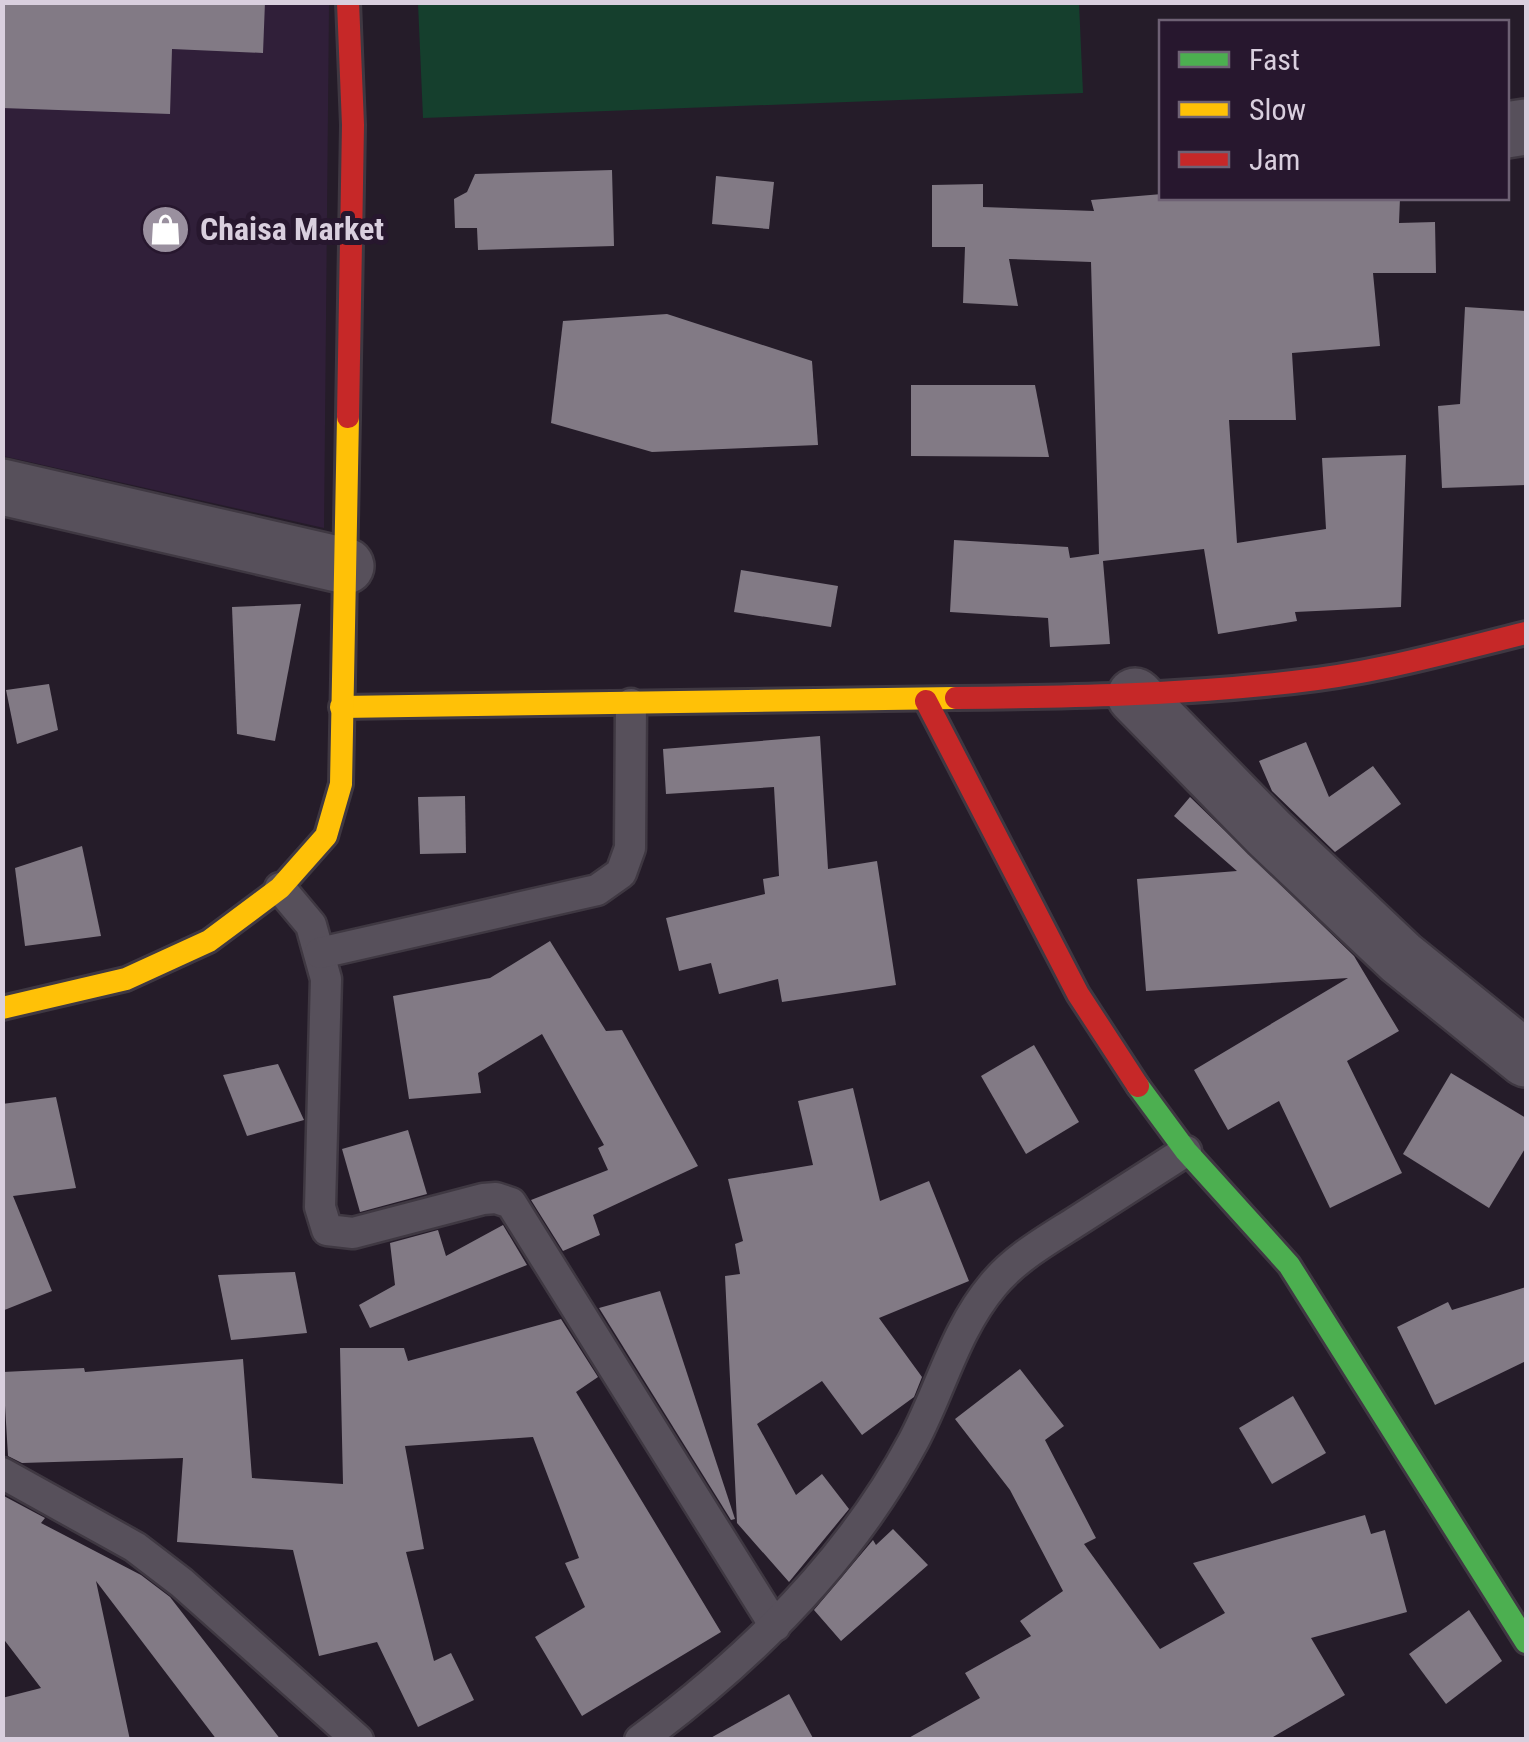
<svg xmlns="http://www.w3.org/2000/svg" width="1529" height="1742" font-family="'Roboto Condensed',sans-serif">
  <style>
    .built { fill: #301f39 }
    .green { fill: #153f2d }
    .building { fill: #827a85 }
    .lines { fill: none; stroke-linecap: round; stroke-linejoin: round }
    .lane-casing { stroke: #3f3842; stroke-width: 35 }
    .street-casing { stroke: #3f3842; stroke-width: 60 }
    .fast-casing { stroke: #3f3842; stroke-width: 28 }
    .slow-casing { stroke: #3f3842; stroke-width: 28 }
    .jam-casing { stroke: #3f3842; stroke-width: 28 }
    .lane { stroke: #57505b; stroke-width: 30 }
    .street { stroke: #57505b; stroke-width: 55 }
    .fast { stroke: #4caf50; stroke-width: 22 }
    .slow { stroke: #ffc107; stroke-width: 22 }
    .jam { stroke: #c62828; stroke-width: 22 }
    .labels { text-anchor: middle; stroke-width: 10; stroke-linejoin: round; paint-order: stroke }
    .poi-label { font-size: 32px; font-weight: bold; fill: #d9cfde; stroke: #27172e; text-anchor: start }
  </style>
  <rect width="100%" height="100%" fill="#251c29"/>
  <!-- built -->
  <polygon class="built" points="3,3 329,3 324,528 3,456"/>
  <!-- green -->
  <polygon class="green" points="418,3 1079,3 1083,93 423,118"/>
  <!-- building -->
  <g class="building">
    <polygon points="2,2 265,2 263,53 172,49 170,114 2,108"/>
    <polygon points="612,170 614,246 478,250 477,228 455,228 454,199 467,192 475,174"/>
    <polygon points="716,176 774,182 769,229 712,224"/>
    <polygon points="983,184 983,207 1094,211 1091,200 1162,194 1162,198 1400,198 1399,223 1435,222 1436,273 1373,273 1380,346 1292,353 1296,420 1229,420 1237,543 1326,529 1322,458 1406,455 1401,607 1295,612 1297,621 1218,634 1204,549 1103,561 1110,644 1050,647 1048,618 950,612 954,540 1068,547 1070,558 1099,554 1091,262 1009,259 1018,306 963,303 965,247 932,247 932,185"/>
    <polygon points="1465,307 1526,311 1526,485 1442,488 1438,406 1460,404"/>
    <polygon points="667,314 812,361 818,445 652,452 551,423 563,321"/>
    <polygon points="911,385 1035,385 1049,457 911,456"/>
    <polygon points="741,570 838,586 831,627 734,612"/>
    <polygon points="301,604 275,741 237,734 232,607"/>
    <polygon points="49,684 58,730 17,744 6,690"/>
    <polygon points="820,736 828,869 877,861 896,985 782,1002 778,979 719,994 711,963 679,971 666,918 765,894 763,879 779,876 774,787 666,794 663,749"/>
    <polygon points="1306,742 1329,797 1373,766 1401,804 1335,852 1272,791 1259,761"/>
    <polygon points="465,796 466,853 420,854 418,797"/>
    <polygon points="1190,797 1354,956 1399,1031 1347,1061 1402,1173 1330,1208 1279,1101 1228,1130 1194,1070 1348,978 1146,991 1137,879 1237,871 1174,816"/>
    <polygon points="82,846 101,936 25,946 15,868"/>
    <polygon points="550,941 606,1031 622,1030 698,1166 593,1215 600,1235 563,1251 531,1200 608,1170 598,1148 604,1145 542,1034 478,1073 481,1093 409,1099 393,996 490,978"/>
    <polygon points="1034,1045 1079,1122 1026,1154 981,1076"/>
    <polygon points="278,1064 304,1120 247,1136 223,1075"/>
    <polygon points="1451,1073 1526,1118 1526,1147 1489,1208 1403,1154"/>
    <polygon points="853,1088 880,1201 929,1181 969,1281 879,1318 922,1377 914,1397 862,1435 822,1381 757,1424 796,1495 822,1474 849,1509 789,1582 737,1523 725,1276 740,1274 735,1244 743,1241 728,1179 813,1165 798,1101"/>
    <polygon points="56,1097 76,1188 13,1196 52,1291 2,1311 2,1104"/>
    <polygon points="408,1130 427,1194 360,1212 342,1149"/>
    <polygon points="503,1225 527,1265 370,1328 359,1305 395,1285 390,1243 438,1230 446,1256"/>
    <polygon points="295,1272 307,1333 231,1340 218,1275"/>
    <polygon points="1526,1287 1526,1361 1435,1405 1397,1327 1448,1302 1452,1310"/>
    <polygon points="660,1291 735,1519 731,1520 599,1308"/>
    <polygon points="561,1319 598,1377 576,1392 721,1632 582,1716 535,1637 585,1607 565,1563 579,1558 533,1437 405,1446 424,1549 406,1552 434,1661 451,1653 474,1700 418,1727 377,1642 319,1656 293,1550 177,1542 183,1458 22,1463 8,1456 3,1372 84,1368 85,1372 243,1359 252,1478 343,1484 340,1348 404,1348 408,1361"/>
    <polygon points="1020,1369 1064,1426 1045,1440 1096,1538 1084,1544 1160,1649 1225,1613 1193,1563 1365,1515 1371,1534 1385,1530 1407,1612 1311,1638 1345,1695 1268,1740 905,1740 980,1698 965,1673 1031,1636 1020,1621 1063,1591 1010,1490 955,1419"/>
    <polygon points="1293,1396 1326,1453 1272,1484 1239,1428"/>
    <polygon points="2,1495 45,1518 41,1523 141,1575 170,1597 281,1740 217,1740 96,1581 130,1740 2,1740 2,1698 41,1688 2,1637"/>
    <polygon points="893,1529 928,1565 841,1641 814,1610 873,1540 876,1545"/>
    <polygon points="1469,1610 1502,1661 1446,1704 1409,1654"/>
    <polygon points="789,1694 814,1740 707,1740"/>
  </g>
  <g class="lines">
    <defs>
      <g id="lane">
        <polyline points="280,888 311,925 326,979 320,1207 327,1230 353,1233 483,1199 496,1198 511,1203 775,1626"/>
        <polyline points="320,953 597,890 621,873 630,848 631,704"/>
        <polyline points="2,1473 135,1547 182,1583 358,1740"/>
        <path d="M640,1740C750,1659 850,1560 914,1440C941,1389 955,1330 993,1285C1015,1258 1049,1239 1077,1221C1113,1198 1150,1174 1186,1151"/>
      </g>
      <g id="street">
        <polyline points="1506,130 1526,127"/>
        <polyline points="2,487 346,566"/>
        <polyline points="1135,696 1269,833 1401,958 1526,1059"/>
      </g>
      <polyline id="fast" points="1138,1086 1186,1151 1289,1265 1526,1642"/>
      <g id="slow">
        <polyline points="341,707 956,698"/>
        <polyline points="2,1008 126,979 209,941 280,888 326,836 341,784 348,417"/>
      </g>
      <g id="jam">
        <polyline points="348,417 353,125 348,2"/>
        <path d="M956,698C1069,697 1181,695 1293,682C1372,674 1449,652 1526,633"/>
        <polyline points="926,701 1078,994 1138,1086"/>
      </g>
    </defs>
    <!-- lane casing -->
    <use href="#lane" class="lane-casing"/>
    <!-- street casing -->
    <use href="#street" class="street-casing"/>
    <!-- fast casing -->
    <use href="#fast" class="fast-casing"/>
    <!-- slow casing -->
    <use href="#slow" class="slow-casing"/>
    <!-- jam casing -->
    <use href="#jam" class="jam-casing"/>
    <!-- lane -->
    <use href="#lane" class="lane"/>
    <!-- street -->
    <use href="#street" class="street"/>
    <!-- fast -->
    <use href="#fast" class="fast"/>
    <!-- slow -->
    <use href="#slow" class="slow"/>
    <!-- jam -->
    <use href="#jam" class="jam"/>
  </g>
  <!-- icons -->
  <defs>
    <symbol id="shop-disc" viewBox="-11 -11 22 22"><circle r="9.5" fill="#9a909f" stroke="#27172e"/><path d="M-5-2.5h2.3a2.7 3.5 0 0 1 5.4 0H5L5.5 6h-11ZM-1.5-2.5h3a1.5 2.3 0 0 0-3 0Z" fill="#fff"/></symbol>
  </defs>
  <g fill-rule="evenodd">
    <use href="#shop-disc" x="138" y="202" width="55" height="55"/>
  </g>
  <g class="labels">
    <!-- poi labels -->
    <g class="poi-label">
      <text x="200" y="240">Chaisa Market</text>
    </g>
  </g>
  <!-- border -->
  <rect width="1529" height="1742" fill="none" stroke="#d9cfde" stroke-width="10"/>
  <!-- legend -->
  <rect x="1159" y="20" width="350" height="180" fill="#27172e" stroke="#6e6174" stroke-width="2.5"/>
  <rect x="1179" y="52" width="50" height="15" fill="#4caf50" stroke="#6e6174" stroke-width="2.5"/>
  <text x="1249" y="70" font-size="30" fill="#d9cfde">Fast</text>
  <rect x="1179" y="102" width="50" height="15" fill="#ffc107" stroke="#6e6174" stroke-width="2.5"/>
  <text x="1249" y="120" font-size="30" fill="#d9cfde">Slow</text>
  <rect x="1179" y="152" width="50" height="15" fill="#c62828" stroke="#6e6174" stroke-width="2.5"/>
  <text x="1249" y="170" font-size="30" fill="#d9cfde">Jam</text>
</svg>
